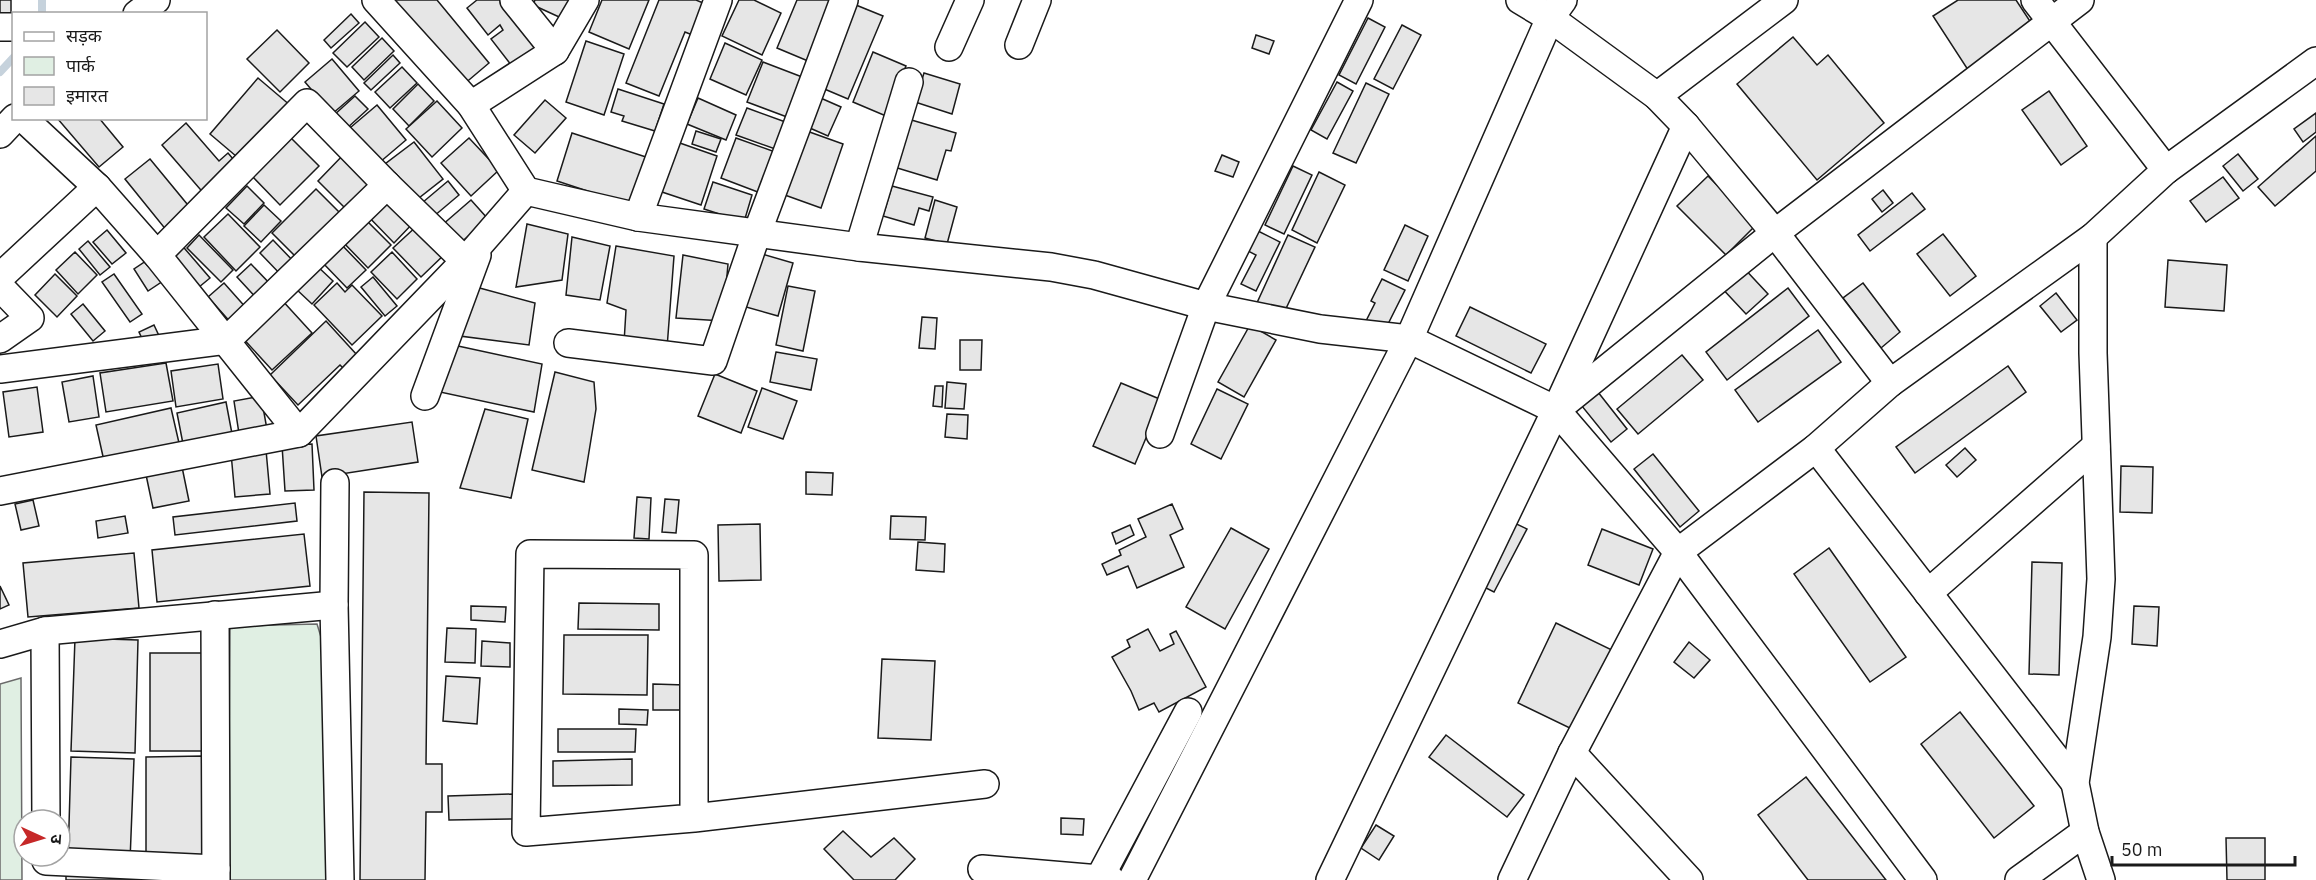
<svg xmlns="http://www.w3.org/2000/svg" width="2316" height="880" font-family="'IBM Plex Sans','Noto Sans Devanagari',sans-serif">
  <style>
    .green { fill: #e0efe3; stroke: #6a6a6a; stroke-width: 1.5 }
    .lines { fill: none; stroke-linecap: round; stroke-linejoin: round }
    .stream { stroke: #c6d2dc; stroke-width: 8 }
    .building { fill: #e6e6e6; stroke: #1a1a1a; stroke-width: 1.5 }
    .minor-casing { stroke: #1a1a1a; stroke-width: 30 }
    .minor { stroke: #fff; stroke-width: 27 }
  </style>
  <rect width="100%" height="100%" fill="#fff"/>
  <!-- green -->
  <g class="green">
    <polygon points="317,624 325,650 328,880 228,880 230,626"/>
    <polygon points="21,678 22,880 0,880 0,684"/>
  </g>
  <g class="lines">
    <!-- stream -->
    <g class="stream">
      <polyline points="42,0 42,14"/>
      <polyline points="0,72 14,57"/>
    </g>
  </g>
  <!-- building -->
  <g class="building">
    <rect x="0" y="0" width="11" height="22"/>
    <polygon points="392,0 437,0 489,63 463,85"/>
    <polygon points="477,0 506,0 540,44 512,66 491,39 503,30 500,25 488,35 467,8"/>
    <polygon points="535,0 580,0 570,22 533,5"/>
    <polygon points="602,0 649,0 629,49 589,32"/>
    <polygon points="659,0 696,0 708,5 695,36 685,32 659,96 626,83"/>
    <polygon points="739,0 754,0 781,13 762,55 722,36"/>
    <polygon points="797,0 833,0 808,61 777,48"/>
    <polygon points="1958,0 2016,0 2035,29 1970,73 1933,16"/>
    <polygon points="851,3 883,16 848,99 815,85"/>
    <polygon points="351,14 359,23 331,48 324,40"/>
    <polygon points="1368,18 1385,27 1356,84 1339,75"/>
    <polygon points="365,22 379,37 347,67 333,53"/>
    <polygon points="1402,25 1421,35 1393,89 1374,79"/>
    <polygon points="277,30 309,63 280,92 247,59"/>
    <polygon points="1256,35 1274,41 1269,54 1252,48"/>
    <polygon points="1793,37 1817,65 1828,55 1884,123 1817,180 1737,84"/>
    <polygon points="382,38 394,51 364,80 352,67"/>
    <polygon points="586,41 624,54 604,115 566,102"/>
    <polygon points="725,43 762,60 746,95 710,79"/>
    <polygon points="873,52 906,66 886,116 853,102"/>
    <polygon points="393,55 400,63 371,90 364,83"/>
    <polygon points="332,59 359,91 332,114 305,82"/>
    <polygon points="763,62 810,80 795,120 747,102"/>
    <polygon points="402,67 417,83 390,108 375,92"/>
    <polygon points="924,73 960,84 952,114 915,102"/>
    <polygon points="258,78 291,106 243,162 210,134"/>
    <polygon points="1337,82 1353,91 1327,139 1311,130"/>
    <polygon points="1366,83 1389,94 1356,163 1333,153"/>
    <polygon points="418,84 434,101 409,126 393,109"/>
    <polygon points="618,89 664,104 655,131 622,121 624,116 611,112"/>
    <polygon points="2049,91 2087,146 2061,165 2022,110"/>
    <polygon points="355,96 368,109 345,130 333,116"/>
    <polygon points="816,96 841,107 828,136 803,125"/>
    <polygon points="698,98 736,115 726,140 687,124"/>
    <polygon points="545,100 566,118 535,153 514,135"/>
    <polygon points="437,101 462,128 432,157 406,129"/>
    <polygon points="377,105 406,140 373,168 344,133"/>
    <polygon points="747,108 791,124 781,151 736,135"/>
    <polygon points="2316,113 2316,132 2303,142 2294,129"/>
    <polygon points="57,118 99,118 123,147 99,167"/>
    <polygon points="908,119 956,133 951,151 946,150 937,180 894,167"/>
    <polygon points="186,123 219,161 228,153 239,166 206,196 162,145"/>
    <polygon points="804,130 843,144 821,208 782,194"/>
    <polygon points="696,131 721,139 716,152 692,144"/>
    <polygon points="572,133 646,157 630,205 557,181"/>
    <polygon points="289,136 319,166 280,205 251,175"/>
    <polygon points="2316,136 2316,171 2275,206 2258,187"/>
    <polygon points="469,138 499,170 471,196 441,163"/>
    <polygon points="736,138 778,153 763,194 721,178"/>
    <polygon points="414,142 443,179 410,205 381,167"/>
    <polygon points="677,142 717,156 701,205 653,189"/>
    <polygon points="346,152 379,183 350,213 318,181"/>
    <polygon points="2238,154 2258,179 2243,191 2223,166"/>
    <polygon points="1222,155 1239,162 1233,177 1215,171"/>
    <polygon points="150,159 192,210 167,231 125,179"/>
    <polygon points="1293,166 1312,175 1284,234 1265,225"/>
    <polygon points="1319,172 1345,185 1317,243 1292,230"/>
    <polygon points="1708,176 1756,225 1726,255 1677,206"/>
    <polygon points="2223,177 2239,198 2206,222 2190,201"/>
    <polygon points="448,181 459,195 427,222 416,208"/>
    <polygon points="713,182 752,195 744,222 704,209"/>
    <polygon points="247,186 264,203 244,224 226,208"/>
    <polygon points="892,186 933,197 929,211 919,208 914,225 883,216"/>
    <polygon points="316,189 343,216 299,260 272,233"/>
    <polygon points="386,190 416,220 394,243 364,212"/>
    <polygon points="1883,190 1893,203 1882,212 1872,199"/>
    <polygon points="1912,193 1925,209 1870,251 1858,235"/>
    <polygon points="471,200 488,219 458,245 441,226"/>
    <polygon points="935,200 957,207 947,244 925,238"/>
    <polygon points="264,205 281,221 261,242 244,226"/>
    <polygon points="228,214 260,247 236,271 204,237"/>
    <polygon points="363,217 391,245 368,268 340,239"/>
    <polygon points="419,224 447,252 421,277 393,248"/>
    <polygon points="527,224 568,234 562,280 516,287"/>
    <polygon points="1405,225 1428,236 1408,281 1384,270"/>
    <polygon points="107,230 126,253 112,264 93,242"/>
    <polygon points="1258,231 1280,242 1256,291 1241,284 1256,255 1248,251"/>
    <polygon points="1943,234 1976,276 1950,296 1917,254"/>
    <polygon points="199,235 233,270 221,282 187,248"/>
    <polygon points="1288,235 1315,247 1282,317 1256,305"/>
    <polygon points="572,237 610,246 600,300 566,295"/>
    <polygon points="273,240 297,265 284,278 260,253"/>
    <polygon points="88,241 110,267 100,275 79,249"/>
    <polygon points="179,242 210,278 193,292 163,256"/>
    <polygon points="340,243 366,270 347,288 321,261"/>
    <polygon points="616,246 674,256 667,348 624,343 626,310 607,303"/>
    <polygon points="75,252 97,275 78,294 56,270"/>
    <polygon points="392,252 417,279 397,299 371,272"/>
    <polygon points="755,252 793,263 778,316 739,305"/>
    <polygon points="155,255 169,277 148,291 134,269"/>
    <polygon points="683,255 728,264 723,321 676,318"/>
    <polygon points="2168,260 2227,265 2224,311 2165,307"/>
    <polygon points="251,264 275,289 261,303 237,277"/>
    <polygon points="316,265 333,281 312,304 295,288"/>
    <polygon points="1741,265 1768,294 1746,314 1719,285"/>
    <polygon points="55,274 77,296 57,317 35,295"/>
    <polygon points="114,274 142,314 130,322 102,282"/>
    <polygon points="373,277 397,306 385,316 361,287"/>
    <polygon points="1382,279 1405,290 1384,332 1365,323 1375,303 1371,301"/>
    <polygon points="224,283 248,310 233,325 208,297"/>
    <polygon points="337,283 345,292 352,285 382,316 352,345 314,305"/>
    <polygon points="1863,283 1900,332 1881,348 1843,298"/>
    <polygon points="788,286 815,291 803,351 776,345"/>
    <polygon points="476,287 535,303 529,345 460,336"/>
    <polygon points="1788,288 1809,316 1727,380 1706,352"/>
    <polygon points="2056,293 2077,320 2061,332 2040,306"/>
    <polygon points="280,298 312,333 272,370 240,335"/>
    <polygon points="83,304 105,331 93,341 71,314"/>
    <polygon points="1470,307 1546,344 1531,373 1456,336"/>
    <polygon points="922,317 937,318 935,349 919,348"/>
    <polygon points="326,321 357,355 343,368 340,365 298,405 270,375"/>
    <polygon points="154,325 160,338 145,345 139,332"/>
    <polygon points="1250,325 1276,340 1244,397 1218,382"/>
    <polygon points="1818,330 1841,362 1758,422 1735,390"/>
    <polygon points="960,340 982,340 981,370 960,370"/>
    <polygon points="458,346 542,364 534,412 440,392"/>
    <polygon points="776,352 817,359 811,390 770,382"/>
    <polygon points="1682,355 1703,380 1638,434 1617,409"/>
    <polygon points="166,363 173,401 106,412 100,373"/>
    <polygon points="218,364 223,399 176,407 171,371"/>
    <polygon points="2008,366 2026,392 1915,473 1896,447"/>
    <polygon points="555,372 594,382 596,409 584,482 532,470"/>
    <polygon points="715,374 757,391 741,433 698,416"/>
    <polygon points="93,376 99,417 69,422 62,382"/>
    <polygon points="947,382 966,384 964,409 945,408"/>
    <polygon points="1121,383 1162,400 1135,464 1093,446"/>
    <polygon points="935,386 943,386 942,407 933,406"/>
    <polygon points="37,387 43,432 9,437 3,392"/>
    <polygon points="1594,387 1627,429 1611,442 1577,400"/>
    <polygon points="762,388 797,401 783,439 748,427"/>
    <polygon points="1217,389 1248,404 1221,459 1191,444"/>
    <polygon points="261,396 268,435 240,440 234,401"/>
    <polygon points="226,402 233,439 184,449 177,413"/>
    <polygon points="171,408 179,443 104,461 96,425"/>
    <polygon points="485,409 528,419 511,498 460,488"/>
    <polygon points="947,414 968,415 967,439 945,437"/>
    <polygon points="412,422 418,462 322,477 316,436"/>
    <polygon points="312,444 314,490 285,491 282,445"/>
    <polygon points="1965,448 1976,460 1957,477 1946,465"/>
    <polygon points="266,450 270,494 235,497 231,453"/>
    <polygon points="1653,454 1699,511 1680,527 1634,469"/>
    <polygon points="181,462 189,501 153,508 145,470"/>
    <polygon points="2121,466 2153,467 2152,513 2120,512"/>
    <polygon points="806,472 833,473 832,495 806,494"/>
    <polygon points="364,492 429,493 426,764 442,764 442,812 426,812 425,880 360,880"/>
    <polygon points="637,497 651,498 649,539 634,538"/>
    <polygon points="665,499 679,500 676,533 662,532"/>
    <polygon points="33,500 39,526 21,530 15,504"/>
    <polygon points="295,503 297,521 175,535 173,517"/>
    <polygon points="1172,504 1183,529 1170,535 1184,567 1137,588 1128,566 1107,575 1102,564 1121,555 1119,550 1146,537 1138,519"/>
    <polygon points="125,516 128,533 98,538 96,521"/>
    <polygon points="891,516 926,517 925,540 890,539"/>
    <polygon points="1506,519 1527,529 1494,592 1474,582"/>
    <polygon points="760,524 761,580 719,581 718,525"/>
    <polygon points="1130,525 1134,535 1116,544 1112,533"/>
    <polygon points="1231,528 1269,549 1225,629 1186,607"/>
    <polygon points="1602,529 1653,549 1639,585 1588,565"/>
    <polygon points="304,534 310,586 157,602 152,550"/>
    <polygon points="918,542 945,544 944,572 916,570"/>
    <polygon points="1829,548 1906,657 1870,682 1794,574"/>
    <polygon points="134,553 139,608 28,617 23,563"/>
    <polygon points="2032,562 2062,563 2059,675 2029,674"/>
    <polygon points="0,586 9,605 0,609"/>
    <polygon points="579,603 659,604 659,630 578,629"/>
    <polygon points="471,606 506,607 505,622 471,620"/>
    <polygon points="2134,606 2159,607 2157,646 2132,644"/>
    <polygon points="1556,623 1614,651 1576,731 1518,703"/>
    <polygon points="447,628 476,629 475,663 445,662"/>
    <polygon points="1148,629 1160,651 1174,644 1170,634 1176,631 1206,687 1159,712 1154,703 1139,710 1131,691 1112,657 1130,647 1127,640"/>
    <polygon points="564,635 648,635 647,695 563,694"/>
    <polygon points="75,638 138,640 135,753 71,751"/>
    <polygon points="482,641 510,643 510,667 481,666"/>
    <polygon points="1689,642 1710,660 1694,678 1674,662"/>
    <polygon points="150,653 204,653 203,751 150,751"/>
    <polygon points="882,659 935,661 931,740 878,738"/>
    <polygon points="446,676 480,678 477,724 443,721"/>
    <polygon points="653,684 685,685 685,710 653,710"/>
    <polygon points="619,709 648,710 647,725 619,724"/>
    <polygon points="1960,712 2034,806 1994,838 1921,744"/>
    <polygon points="558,729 636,729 635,752 558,752"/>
    <polygon points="1446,735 1524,795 1507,817 1429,757"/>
    <polygon points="203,756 203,858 146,858 146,757"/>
    <polygon points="71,757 134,759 130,861 68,859"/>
    <polygon points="632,759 632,785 553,786 553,761"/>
    <polygon points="1806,777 1886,880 1808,880 1758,815"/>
    <polygon points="514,794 515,819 449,820 448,796"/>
    <polygon points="1061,818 1084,819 1083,835 1061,834"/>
    <polygon points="1376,825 1394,836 1379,860 1361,848"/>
    <polygon points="843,831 871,857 894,838 915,859 895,880 854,880 824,849"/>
    <polygon points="2226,838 2265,838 2265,880 2227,880"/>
    <polygon points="66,875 131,875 132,880 66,880"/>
  </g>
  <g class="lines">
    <defs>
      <g id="minor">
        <polyline points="376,0 471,105 526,191 638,217 859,247 1051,267 1094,275 1206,306 1320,329 1409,339 1556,410 1678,552 1923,880"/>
        <polyline points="514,0 555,51"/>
        <polyline points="1520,0 1550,18 1657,96 1686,126 1775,233 1890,383"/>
        <polyline points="2035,0 2166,170"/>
        <polyline points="137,14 156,0"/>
        <polyline points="0,27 14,27"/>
        <polyline points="1019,45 1037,0"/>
        <polyline points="949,47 970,0"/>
        <polyline points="1657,96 1784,0"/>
        <polyline points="471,105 555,51 585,0"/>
        <polyline points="23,118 97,187 157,255 299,433"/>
        <polyline points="0,134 15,118"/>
        <polyline points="638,217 718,0"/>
        <polyline points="2093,237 2093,353 2101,579 2097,637 2075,783 2085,832 2101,880"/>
        <polyline points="859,247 909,82"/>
        <polyline points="157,255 307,103 387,185 465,261"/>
        <polyline points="0,277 97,187"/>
        <polyline points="0,287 30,318 0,339"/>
        <polyline points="568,343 713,361 757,233 844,0"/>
        <polyline points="0,369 227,340 387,185"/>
        <polyline points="425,396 477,255"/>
        <polyline points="1562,405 1775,233 2080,0"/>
        <polyline points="1160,434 1206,306 1359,0"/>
        <polyline points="1816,448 2075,783"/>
        <polyline points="335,483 334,605 340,880"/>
        <polyline points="0,491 299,433 465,261 526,191"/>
        <polyline points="1928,593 2096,446"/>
        <polyline points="215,615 216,880"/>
        <polyline points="45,631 46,820"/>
        <polyline points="0,644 45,631 334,605"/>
        <polyline points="1572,753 1689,880"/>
        <polyline points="694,818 694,555 530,554 526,832 694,818 985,784"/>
        <polyline points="46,861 216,869"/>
        <polyline points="982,869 1111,880"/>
        <polyline points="1099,879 1188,712"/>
        <polyline points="1132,880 1409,339 1550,18 1563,0"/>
        <polyline points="1330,880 1556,410 1686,126"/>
        <polyline points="1512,880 1572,753 1678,552 1816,448 1890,383 2093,237 2166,170 2316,61"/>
        <polyline points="2019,880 2085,832"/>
      </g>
    </defs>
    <!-- minor casing -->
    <use href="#minor" class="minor-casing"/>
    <!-- minor -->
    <use href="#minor" class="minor"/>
  </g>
  <!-- legend -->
  <rect x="12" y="12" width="195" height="108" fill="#ffffff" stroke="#a3a3a3" stroke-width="1.5"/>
  <rect x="24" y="32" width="30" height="9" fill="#ffffff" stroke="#a3a3a3" stroke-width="1.5"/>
  <text x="66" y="42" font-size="18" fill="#1a1a1a">सड़क</text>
  <rect x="24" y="57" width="30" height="18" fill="#e0efe3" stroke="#a3a3a3" stroke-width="1.5"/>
  <text x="66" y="72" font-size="18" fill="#1a1a1a">पार्क</text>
  <rect x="24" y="87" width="30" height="18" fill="#e6e6e6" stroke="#a3a3a3" stroke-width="1.5"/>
  <text x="66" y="102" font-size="18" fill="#1a1a1a">इमारत</text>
  <!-- north arrow -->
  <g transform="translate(42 838) rotate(94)"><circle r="28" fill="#ffffff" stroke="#a3a3a3" stroke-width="1.5"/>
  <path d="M0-4.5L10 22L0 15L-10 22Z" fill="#c62828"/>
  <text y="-9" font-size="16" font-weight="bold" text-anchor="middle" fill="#1a1a1a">उ</text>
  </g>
  <!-- scale -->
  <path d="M2112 856v9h183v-9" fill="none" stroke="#1a1a1a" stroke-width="3"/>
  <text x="2121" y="856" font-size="18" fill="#1a1a1a" stroke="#ffffff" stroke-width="4.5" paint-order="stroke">50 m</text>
</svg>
